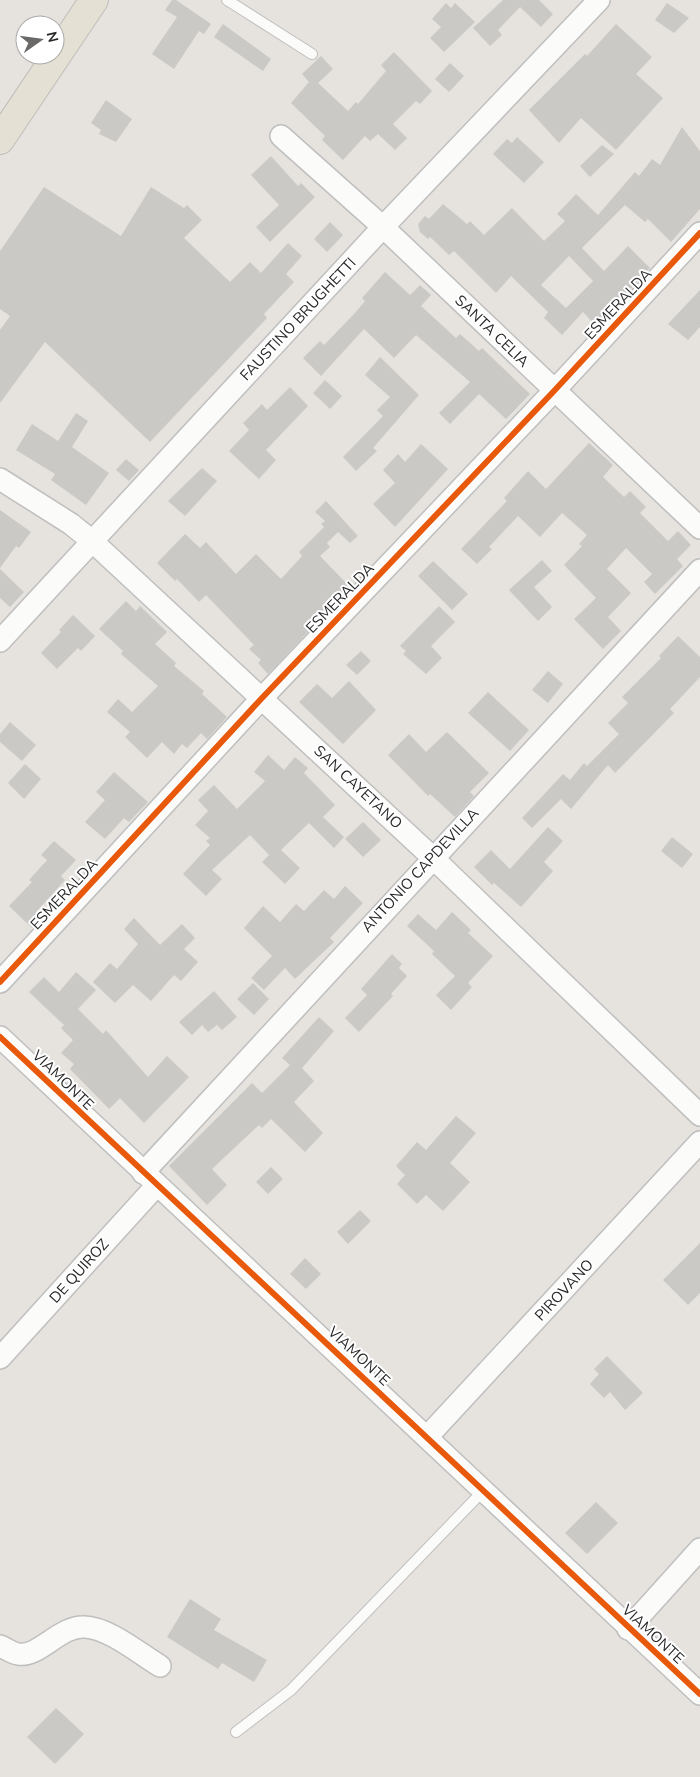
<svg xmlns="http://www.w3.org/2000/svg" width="700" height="1777" font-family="'Nunito Sans',sans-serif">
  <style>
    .building { fill: #cbc9c5; fill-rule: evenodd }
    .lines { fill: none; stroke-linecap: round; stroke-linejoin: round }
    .service-casing { stroke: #c0bfbf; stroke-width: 12 }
    .minor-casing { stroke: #c0bfbf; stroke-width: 24 }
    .primary-casing { stroke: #bfbdbc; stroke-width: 30 }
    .service { stroke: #fbfbfa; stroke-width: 10 }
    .minor { stroke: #fbfbfa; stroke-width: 21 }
    .primary { stroke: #e4e1d4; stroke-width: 28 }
    .cycleway-casing { stroke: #fff; stroke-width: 9 }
    .cycleway { stroke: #e8590c; stroke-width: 6 }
    .labels { text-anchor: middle; stroke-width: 4; stroke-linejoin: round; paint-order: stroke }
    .street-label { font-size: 15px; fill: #282828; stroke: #fff }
  </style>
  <rect width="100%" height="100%" fill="#e6e3de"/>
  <!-- building -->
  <g class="building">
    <polygon points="172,0 176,0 211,24 204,34 199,31 174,69 152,54 177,17 165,10"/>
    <polygon points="503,0 539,0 553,14 541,27 520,7 498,30 502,35 490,46 473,28"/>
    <polygon points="446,3 451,8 455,3 475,22 444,52 430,38 441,27 432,19"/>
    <polygon points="667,3 689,18 674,33 655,20"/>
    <polygon points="223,24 271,59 263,71 214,37"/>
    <polygon points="616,24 652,57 636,74 663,98 616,150 581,118 559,143 529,110 585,54 587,56"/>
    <polygon points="394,52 432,91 420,104 416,101 393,124 407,138 395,150 378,134 370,141 365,136 343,160 322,140 325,136 291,103 309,82 302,74 321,56 333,69 318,83 348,111 356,102 358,104 386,71 381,65"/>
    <polygon points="450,63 464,76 449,92 435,79"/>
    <polygon points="106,100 132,119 116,142 99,134 101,130 91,123"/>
    <path d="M682,127L700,151V209L671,242L648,219L645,222L625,205L582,248L604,271L628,246L650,268L596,326L583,312L562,335L544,318L548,312L511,276L496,293L454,251L449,255L430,237L428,239L420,232L418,224L425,216L429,219L443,204L467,224L470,221L484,235L512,208L544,241L565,221L557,214L576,194L598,215L635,172L639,176L652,159L660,165ZM569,256L593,281L566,308L541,285Z"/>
    <polygon points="517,137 544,162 524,183 493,154 507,139 512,143"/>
    <polygon points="602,145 614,154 590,177 580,166"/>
    <polygon points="271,156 298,186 301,183 315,197 270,242 256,227 279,205 251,175"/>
    <polygon points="44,187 121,236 151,187 184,208 187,205 202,220 184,238 230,282 250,262 261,273 288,243 302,256 286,274 294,282 264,314 267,318 150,442 45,342 0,403 0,330 10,316 0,309 0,251"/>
    <polygon points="330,222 343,235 327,252 314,239"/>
    <polygon points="385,272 410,295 420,285 431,295 421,306 456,338 460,334 479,351 482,348 530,394 506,419 479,394 450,424 439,413 470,382 416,335 394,358 364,329 321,376 303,358 320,341 324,345 355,313 365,301 362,298"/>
    <polygon points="700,290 700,327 688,340 668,324"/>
    <polygon points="380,357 419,395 373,448 377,451 356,471 343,457 383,416 377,410 390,397 365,375"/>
    <polygon points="325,380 342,396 330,409 313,393"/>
    <polygon points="290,387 308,406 266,450 276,460 259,479 229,451 249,430 243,423 262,404 267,410"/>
    <polygon points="76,413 88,421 72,447 109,473 86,505 51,480 55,474 16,450 32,424 58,441"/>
    <polygon points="589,443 613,465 603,477 624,497 630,491 646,507 640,513 668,541 678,531 691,545 677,559 683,566 655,594 644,582 652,574 626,548 607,569 631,593 608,617 621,631 603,649 574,619 596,598 564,565 582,546 579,544 587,535 562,513 540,537 518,516 489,547 492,549 477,564 461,549 507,501 504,498 528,471 546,489"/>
    <polygon points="421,444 448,469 395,527 373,504 395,483 383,470 398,454 405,462"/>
    <polygon points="126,459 139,470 129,481 116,470"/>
    <polygon points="202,468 217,481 185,516 168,501"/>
    <polygon points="326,501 358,536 350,543 338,532 327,543 330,547 320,556 349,586 314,620 317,622 268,674 258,663 261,660 249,649 254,645 206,595 199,602 177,579 175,581 157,563 185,534 200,548 206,542 236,574 256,554 281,579 302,556 299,552 324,527 321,524 325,521 315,512"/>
    <polygon points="0,510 31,532 19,548 16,546 0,568"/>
    <polygon points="542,560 552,571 534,587 552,607 538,621 509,590"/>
    <polygon points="433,561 468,594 452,610 418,576"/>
    <polygon points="0,569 24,592 10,607 0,598"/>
    <polygon points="126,601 136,611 140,606 167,632 155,644 176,663 174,666 204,691 202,694 227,717 207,739 201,733 187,748 182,744 174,754 162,742 147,758 125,737 130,732 107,712 118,699 132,712 158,686 121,654 123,651 99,629"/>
    <polygon points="439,606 455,622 431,646 442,658 426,674 403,654 406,651 400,646"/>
    <polygon points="73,615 95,636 81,651 78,648 57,669 41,653 61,632 59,630"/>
    <polygon points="678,636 700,657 700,677 670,709 674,713 615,773 608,765 571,809 561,799 532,828 522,818 563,774 570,780 584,763 587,766 619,734 608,723 628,703 622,697 661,658 659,656"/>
    <polygon points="361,651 371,661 357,675 346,665"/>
    <polygon points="548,671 563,684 548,703 532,690"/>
    <polygon points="349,681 376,710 343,744 299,702 317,684 332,698"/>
    <polygon points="488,692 529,730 510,751 468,713"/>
    <polygon points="10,722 36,745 22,761 0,742 0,734"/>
    <polygon points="447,732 489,773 470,792 474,796 455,817 430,794 428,796 388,755 409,734 426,752"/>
    <polygon points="268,755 284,770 295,757 308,768 304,773 335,805 323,817 344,837 334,848 309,823 281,850 300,868 285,884 262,862 269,855 250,835 212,870 222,879 206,896 183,874 210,845 206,841 210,838 195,825 208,811 198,800 214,785 237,809 265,781 254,772"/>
    <polygon points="25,764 41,779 24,799 8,783"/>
    <polygon points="114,772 148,802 129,822 124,818 105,839 85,822 105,800 96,792"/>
    <polygon points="363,822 381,840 363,857 345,839"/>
    <polygon points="548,827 563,841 544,862 553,871 521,907 494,883 492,885 474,867 491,850 510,869"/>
    <polygon points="672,837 693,854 682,868 661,851"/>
    <polygon points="54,841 76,860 61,876 65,880 37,911 43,917 32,928 9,906 32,882 29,880 47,860 41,855"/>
    <polygon points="345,886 363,903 330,938 334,942 295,979 285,968 264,990 251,978 272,956 244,928 263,906 280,922 296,904 304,911 324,890 334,899"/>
    <polygon points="452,912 471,930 468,933 493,956 468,983 472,987 451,1010 436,995 455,976 432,954 434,951 407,926 418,914 436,930"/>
    <polygon points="134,918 160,945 182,924 195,938 184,949 198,962 181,981 174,975 151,1001 133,985 115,1003 93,982 110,963 117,969 138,944 124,929"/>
    <polygon points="392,954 402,964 399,968 407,976 391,994 393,996 359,1032 345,1018 367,995 361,989"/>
    <polygon points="76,972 96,990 78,1009 103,1034 106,1030 148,1077 167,1056 189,1077 144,1123 120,1098 109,1109 70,1069 74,1064 61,1053 73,1040 61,1028 64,1025 29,992 44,977 59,992"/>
    <polygon points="253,983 269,999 254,1015 237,999"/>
    <polygon points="214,991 237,1017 222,1030 217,1025 208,1032 202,1025 192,1035 179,1022"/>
    <polygon points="319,1017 334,1031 302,1068 314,1081 294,1102 323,1133 305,1152 271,1119 262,1128 259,1125 212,1169 227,1185 207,1205 169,1166 252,1083 262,1093 290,1065 282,1058"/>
    <polygon points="456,1116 476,1133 450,1163 470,1182 443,1211 426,1195 417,1204 397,1184 405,1175 396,1166 417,1142 426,1150"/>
    <polygon points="271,1167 283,1179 268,1194 256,1182"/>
    <polygon points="360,1210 371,1221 348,1244 337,1232"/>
    <polygon points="700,1243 700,1293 688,1305 663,1280"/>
    <polygon points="305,1258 321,1274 306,1289 290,1274"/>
    <polygon points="607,1356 643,1393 625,1410 610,1392 604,1398 590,1384 599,1374 594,1369"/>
    <polygon points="596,1502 618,1523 587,1554 565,1533"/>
    <polygon points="190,1599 221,1619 214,1630 267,1660 254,1682 222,1663 218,1669 167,1637"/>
    <polygon points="56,1708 84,1734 55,1764 27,1737"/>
  </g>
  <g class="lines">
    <defs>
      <g id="service">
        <polyline points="227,0 312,54"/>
        <polyline points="236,1732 291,1690 483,1491"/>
      </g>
      <g id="minor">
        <polyline points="281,136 383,227 700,528"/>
        <polyline points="0,479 71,524 92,541 432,857 700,1115"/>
        <polyline points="0,641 383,227 599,0"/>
        <polyline points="0,982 262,698 554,391 700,233"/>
        <polyline points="0,1037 700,1694"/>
        <polyline points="143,1173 700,570"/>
        <polyline points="0,1358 157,1185"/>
        <polyline points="427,1437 700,1142"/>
        <polyline points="628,1629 700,1549"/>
        <path d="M0,1646C5,1648 12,1653 18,1654C39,1658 60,1625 85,1627C109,1628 140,1654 160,1666"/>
      </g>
      <polyline id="primary" points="0,140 94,0"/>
    </defs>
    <!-- service casing -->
    <use href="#service" class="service-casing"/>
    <!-- minor casing -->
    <use href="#minor" class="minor-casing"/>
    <!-- primary casing -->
    <use href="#primary" class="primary-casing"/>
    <!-- service -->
    <use href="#service" class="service"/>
    <!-- minor -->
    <use href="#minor" class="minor"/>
    <!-- primary -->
    <use href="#primary" class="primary"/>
    <defs>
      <g id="cycleway">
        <polyline points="0,982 262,698 554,391 700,233"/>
        <polyline points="0,1037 700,1694"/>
      </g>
    </defs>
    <!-- cycleway casing -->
    <use href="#cycleway" class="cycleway-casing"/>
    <!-- cycleway -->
    <use href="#cycleway" class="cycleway"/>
  </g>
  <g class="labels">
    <!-- street labels -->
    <g class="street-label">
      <text transform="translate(618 304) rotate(-47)" y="5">ESMERALDA</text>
      <text transform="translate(298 319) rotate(-47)" y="5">FAUSTINO BRUGHETTI</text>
      <text transform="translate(492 331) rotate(44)" y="5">SANTA CELIA</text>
      <text transform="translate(340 598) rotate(-46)" y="5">ESMERALDA</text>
      <text transform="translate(358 787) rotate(43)" y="5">SAN CAYETANO</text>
      <text transform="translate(420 870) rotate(-47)" y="5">ANTONIO CAPDEVILLA</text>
      <text transform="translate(64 894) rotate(-47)" y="5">ESMERALDA</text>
      <text transform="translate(63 1080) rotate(44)" y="5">VIAMONTE</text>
      <text transform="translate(79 1271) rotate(-48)" y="5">DE QUIROZ</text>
      <text transform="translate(564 1290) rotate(-47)" y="5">PIROVANO</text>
      <text transform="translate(359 1356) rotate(43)" y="5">VIAMONTE</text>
      <text transform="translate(653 1634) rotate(43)" y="5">VIAMONTE</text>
    </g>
  </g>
  <!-- north arrow -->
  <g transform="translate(40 40) rotate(76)"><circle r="24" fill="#ffffff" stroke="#a9a9a9"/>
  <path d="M0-4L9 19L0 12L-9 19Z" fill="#6a6968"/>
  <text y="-8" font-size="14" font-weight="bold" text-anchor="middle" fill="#282828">N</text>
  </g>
</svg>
